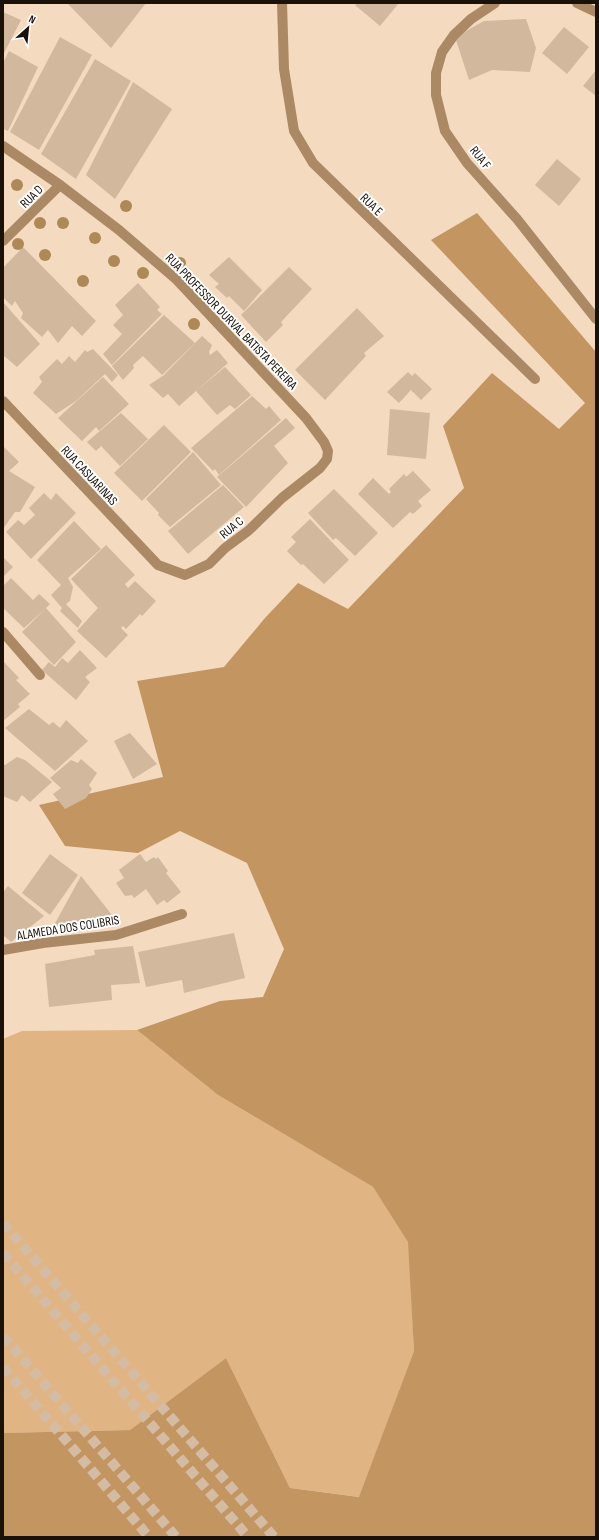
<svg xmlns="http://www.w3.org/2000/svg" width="599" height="1540" font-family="'Sofia Sans Condensed',sans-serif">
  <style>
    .green { fill: #e0b483 }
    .forest { fill: #c39561 }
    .building { fill: #d2b99e }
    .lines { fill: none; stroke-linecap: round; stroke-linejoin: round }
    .minor-tunnel { stroke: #d3bca3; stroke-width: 10; stroke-dasharray: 10 5; stroke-linecap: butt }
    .major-tunnel { stroke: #d3bca3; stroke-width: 10; stroke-dasharray: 10 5; stroke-linecap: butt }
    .minor { stroke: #ab8964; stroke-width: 10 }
    .tree { fill: #ad8957 }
    .labels { text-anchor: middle; stroke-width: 4; stroke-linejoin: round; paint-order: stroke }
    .street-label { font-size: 13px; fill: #1a1108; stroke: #fff }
  </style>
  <rect width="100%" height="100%" fill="#f4dabe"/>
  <!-- green -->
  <polygon class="green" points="137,1030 218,1095 373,1187 409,1242 414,1351 360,1497 290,1488 226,1358 130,1430 3,1433 3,1039 22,1031"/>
  <!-- forest -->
  <polygon class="forest" points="477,213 596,352 596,1537 3,1537 3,1433 130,1430 226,1358 290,1488 359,1497 414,1351 408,1242 373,1187 218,1095 137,1030 220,1001 263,997 284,949 247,863 180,831 138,853 65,846 39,805 163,777 137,681 224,667 265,618 298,583 348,609 464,488 443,426 492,373 559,429 585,403 431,240"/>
  <!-- building -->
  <g class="building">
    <polygon points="67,3 146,3 111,48"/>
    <polygon points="357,3 399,3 380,26 355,5"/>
    <polygon points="3,12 21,20 3,55"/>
    <polygon points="526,19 536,48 530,72 492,70 469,80 455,37 484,21"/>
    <polygon points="564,27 589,47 567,74 542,53"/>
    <polygon points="60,37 92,55 39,150 10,132"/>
    <polygon points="9,51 38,67 8,131 3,129 3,63"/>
    <polygon points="95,59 131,81 76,179 41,154"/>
    <polygon points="596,70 596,96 583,86"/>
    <polygon points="133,82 172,109 115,199 86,175"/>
    <polygon points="557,159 581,179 559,206 535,185"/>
    <polygon points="23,247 96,321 82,336 72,326 58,343 48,330 42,337 21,318 23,313 15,301 12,306 3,297 3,268"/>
    <polygon points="229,257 262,290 244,311 229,296 227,298 215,287 219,284 209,275"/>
    <polygon points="289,267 312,289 281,322 283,325 266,342 241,315"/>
    <polygon points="138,283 160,307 157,310 162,314 112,365 103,354 122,334 113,325 123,315 115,305"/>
    <polygon points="3,302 40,344 17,367 3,355"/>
    <polygon points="357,308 384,336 364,353 366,356 325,400 295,370"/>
    <polygon points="164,315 195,343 162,375 143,356 133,365 134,368 123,380 112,366"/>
    <polygon points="202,336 212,345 209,352 210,355 217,350 228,363 179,406 168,394 163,398 149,385 164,375"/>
    <polygon points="93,349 118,375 112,382 105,374 76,401 56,414 33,393 42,382 39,377 57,359 62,364 69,356 75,362 85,350 87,352"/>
    <polygon points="225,367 251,395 235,409 230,405 217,415 196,391"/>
    <polygon points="408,372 412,376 415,373 432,389 421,400 411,390 399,403 387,392"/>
    <polygon points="103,377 129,404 99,431 96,427 82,441 58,418"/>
    <polygon points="252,396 266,409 269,406 281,420 219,475 215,469 213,471 191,448"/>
    <polygon points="390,409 430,413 426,459 387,455"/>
    <polygon points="121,413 148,439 120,466 101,446 96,451 87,442"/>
    <polygon points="286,418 295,428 274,446 288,463 246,507 217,477"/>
    <polygon points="164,425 191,452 142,501 114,473"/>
    <polygon points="3,446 19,462 9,471 35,487 20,512 15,512 3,529"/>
    <polygon points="193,452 221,485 170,527 158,515 159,513 146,499"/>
    <polygon points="413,471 431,490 418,501 422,506 413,514 410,512 393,528 358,494 373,478 389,494 391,492 389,489 404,474 406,477"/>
    <polygon points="223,485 244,507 188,554 168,531"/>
    <polygon points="334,489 378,533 355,556 336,538 333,540 308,513"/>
    <polygon points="44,493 51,500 56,493 76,513 31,559 6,532 18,520 24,525 35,515 29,508"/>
    <polygon points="310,519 349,560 324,584 303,564 301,565 287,551 296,542 291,537"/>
    <polygon points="74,521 101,549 68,578 73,587 70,601 66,604 82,621 78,628 60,611 62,608 51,595 61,585 37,560"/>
    <polygon points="106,545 135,575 125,584 128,588 135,581 156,601 142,616 140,614 126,629 123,626 121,628 128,635 106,658 77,631 98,608 71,579"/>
    <polygon points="3,557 13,567 3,577"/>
    <polygon points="11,578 33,600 39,594 50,604 46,608 76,642 54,665 22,632 45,609 24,628 3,608 3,586"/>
    <polygon points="80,650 97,668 85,677 90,682 76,700 42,670 49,662 55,667 62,658 68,663"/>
    <polygon points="3,661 19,678 16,680 30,694 18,704 20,707 3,721"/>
    <polygon points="29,709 49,725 53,722 60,728 66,720 88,741 55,771 5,728"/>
    <polygon points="130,733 157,764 133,779 114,741"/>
    <polygon points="17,757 25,760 52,782 30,802 22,795 17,802 3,796 3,764 5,765"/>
    <polygon points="81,759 97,773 89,785 92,789 86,798 65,809 53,794 61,788 50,778 71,760 78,763"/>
    <polygon points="50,854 78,875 50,915 22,893"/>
    <polygon points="140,854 146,862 154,857 156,859 158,857 168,871 166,873 181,892 167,903 164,900 157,905 146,889 134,898 132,895 125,896 116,883 124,878 119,870"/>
    <polygon points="81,876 116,920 53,927"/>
    <polygon points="8,886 44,916 11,942 3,935 3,893"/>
    <polygon points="234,933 245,978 184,993 182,980 146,987 138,952"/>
    <polygon points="133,946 140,983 111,985 112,1000 49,1007 45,964 95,955 94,950"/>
  </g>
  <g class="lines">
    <!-- minor-tunnel -->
    <g class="minor-tunnel">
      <polyline points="3,1253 248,1537"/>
      <polyline points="3,1336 176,1537"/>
    </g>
    <!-- major-tunnel -->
    <g class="major-tunnel">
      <polyline points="3,1223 274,1537"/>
      <polyline points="3,1367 149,1537"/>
    </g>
    <!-- minor -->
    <g class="minor">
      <polyline points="282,3 284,69 294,131 313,163 535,379"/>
      <polyline points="495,3 471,19 454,35 442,52 436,73 436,95 445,131 467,163 517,219 596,319"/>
      <polyline points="577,3 596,12"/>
      <polyline points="3,146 60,185 119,230 177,280 306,418 324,442 328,451 327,459 320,468 282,498 248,531 225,548 209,564 185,575 158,565 3,401"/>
      <polyline points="3,241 60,185"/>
      <polyline points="3,632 40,675"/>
      <polyline points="3,950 43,943 116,935 182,914"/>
    </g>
  </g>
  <!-- trees -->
  <g class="tree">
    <circle cx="17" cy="185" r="6"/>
    <circle cx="126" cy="206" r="6"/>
    <circle cx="40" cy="223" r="6"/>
    <circle cx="63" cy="223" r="6"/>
    <circle cx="95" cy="238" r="6"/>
    <circle cx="18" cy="244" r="6"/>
    <circle cx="45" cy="255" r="6"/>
    <circle cx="114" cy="261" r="6"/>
    <circle cx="180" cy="263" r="6"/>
    <circle cx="143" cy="273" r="6"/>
    <circle cx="83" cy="281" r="6"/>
    <circle cx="194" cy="324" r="6"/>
  </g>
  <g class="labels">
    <!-- street labels -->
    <g class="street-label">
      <text transform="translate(481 157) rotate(51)" y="5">RUA F</text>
      <text transform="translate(31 196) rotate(-45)" y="5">RUA D</text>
      <text transform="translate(372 204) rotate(44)" y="5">RUA E</text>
      <text transform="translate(232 321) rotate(46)" y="5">RUA PROFESSOR DURVAL BATISTA PEREIRA</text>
      <text transform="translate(90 475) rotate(47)" y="5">RUA CASUARINAS</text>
      <text transform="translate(231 527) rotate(-39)" y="5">RUA C</text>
      <text transform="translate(68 927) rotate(-9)" y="5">ALAMEDA DOS COLIBRIS</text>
    </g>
  </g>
  <!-- border -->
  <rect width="599" height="1540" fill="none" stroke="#1a1108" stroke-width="8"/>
  <!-- north arrow -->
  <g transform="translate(28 28) rotate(27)" stroke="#ffffff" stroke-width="3" paint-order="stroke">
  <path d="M0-3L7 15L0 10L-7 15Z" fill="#1a1108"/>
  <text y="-6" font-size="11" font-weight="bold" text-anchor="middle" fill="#1a1108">N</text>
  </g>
</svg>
